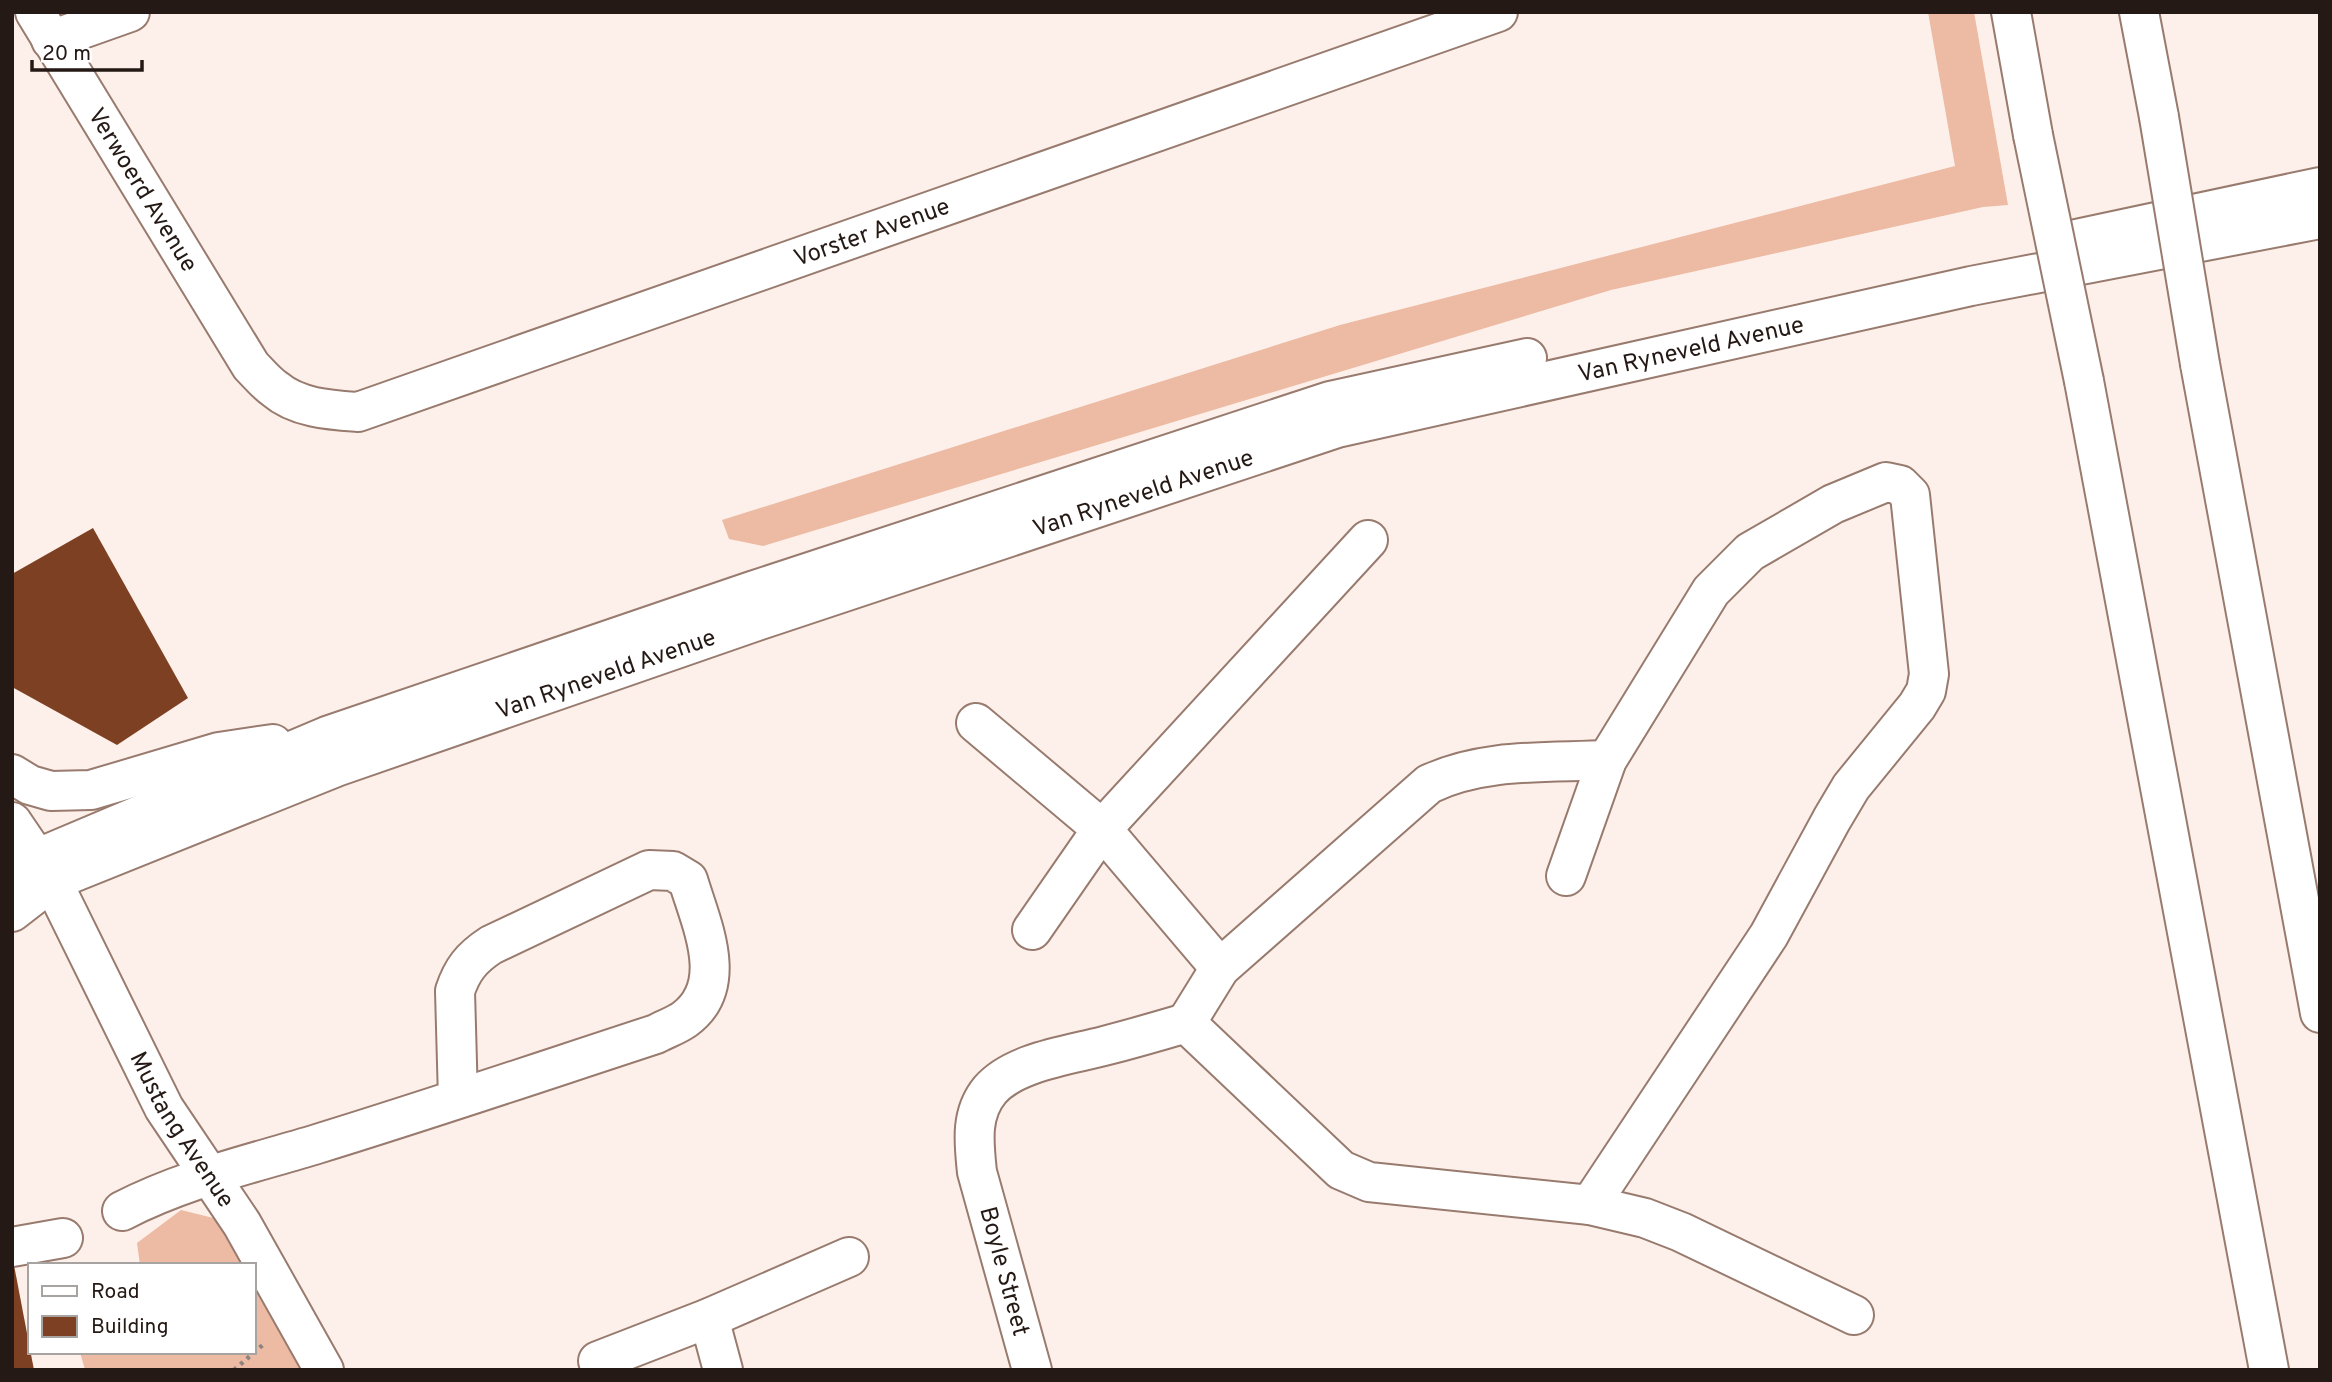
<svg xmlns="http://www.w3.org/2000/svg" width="2332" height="1382" font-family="Overpass,sans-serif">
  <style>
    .grass { fill: #edbaa3 }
    .building { fill: #7d4022 }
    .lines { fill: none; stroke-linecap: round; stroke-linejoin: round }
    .minor-casing { stroke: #987b6e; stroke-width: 42 }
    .major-casing { stroke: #987b6e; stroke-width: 42 }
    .highway-casing { stroke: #987b6e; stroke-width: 42 }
    .path { stroke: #8f837e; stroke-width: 4.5; stroke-dasharray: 3.5 5; stroke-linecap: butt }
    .minor { stroke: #fff; stroke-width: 38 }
    .major { stroke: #fff; stroke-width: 38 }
    .highway { stroke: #fff; stroke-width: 38 }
    .highway-bridge-casing { stroke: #987b6e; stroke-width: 42; stroke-linecap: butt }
    .highway-bridge { stroke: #fff; stroke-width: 38 }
    .labels { text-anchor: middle; stroke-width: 7; stroke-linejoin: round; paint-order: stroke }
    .street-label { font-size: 24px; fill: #241914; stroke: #fff }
  </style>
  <rect width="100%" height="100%" fill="#fdf0ea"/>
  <!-- grass -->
  <g class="grass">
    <polygon points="1928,12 1974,12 2008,205 1983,207 1611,290 763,546 729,539 722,520 1340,325 1955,166"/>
    <polygon points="181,1210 242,1225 321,1370 85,1370 80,1352 254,1352 254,1265 140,1265 137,1243"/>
  </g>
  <!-- building -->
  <g class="building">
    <polygon points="93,528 188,698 117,745 12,687 12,574"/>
    <polygon points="12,1265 14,1265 34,1370 12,1370"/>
  </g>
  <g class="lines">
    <defs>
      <g id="minor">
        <path id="s1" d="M35,12L251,366C259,374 266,383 275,389C297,408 330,410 358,412L1498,12"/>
        <polyline points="51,40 130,12"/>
        <polyline points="976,723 1102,829 1032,930"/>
        <path id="s2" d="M12,822L52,881L164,1108L242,1224L324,1370"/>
        <polyline points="1566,876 1607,760 1711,591 1750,552 1833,504 1886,482 1900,485 1910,495 1929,674 1926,691 1917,706 1851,787 1832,819 1769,935 1590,1205"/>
        <polyline points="1220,968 1102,829 1368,540"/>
        <path d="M1186,1023L1220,968L1429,784C1484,758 1547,763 1607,760"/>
        <path d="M122,1211C184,1179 251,1164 317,1144C431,1109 543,1071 656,1034C665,1029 677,1025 685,1019C731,985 701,924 688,880L673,871L649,870L491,945C471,958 462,970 455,991L458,1099"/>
        <polyline points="12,1247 63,1238"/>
        <polyline points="709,1318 723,1370"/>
        <polyline points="598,1361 709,1318 849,1257"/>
        <path d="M1032,1370L977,1172C974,1143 970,1114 990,1090C1014,1062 1070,1055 1104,1046C1131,1039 1159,1031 1186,1023L1341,1170L1369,1182L1590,1205L1645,1218L1681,1232L1854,1315"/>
      </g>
      <g id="major">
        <polyline points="2062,242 2320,187"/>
        <polyline points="12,774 30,785 51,791 91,790 219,752 273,744"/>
        <polyline points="12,877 38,858 327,736 752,591 1330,401 1527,358"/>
        <path id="s3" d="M12,912L52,881L336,767L757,621L1337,428L1971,286L2320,219"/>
      </g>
      <g id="highway">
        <polyline points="2011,12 2033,135"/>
        <polyline points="2139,12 2159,117"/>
        <polyline points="2200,364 2320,1013"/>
        <polyline points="2084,381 2269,1370"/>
      </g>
    </defs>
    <!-- minor casing -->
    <use href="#minor" class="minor-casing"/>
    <!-- major casing -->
    <use href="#major" class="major-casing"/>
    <!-- highway casing -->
    <use href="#highway" class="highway-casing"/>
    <!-- path -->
    <polyline class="path" points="234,1370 265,1343"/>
    <!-- minor -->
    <use href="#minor" class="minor"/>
    <!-- major -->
    <use href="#major" class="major"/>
    <!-- highway -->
    <use href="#highway" class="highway"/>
    <defs>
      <g id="highway-bridge">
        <polyline points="2159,117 2200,364"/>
        <polyline points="2033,135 2084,381"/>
      </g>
    </defs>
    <!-- highway-bridge casing -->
    <use href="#highway-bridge" class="highway-bridge-casing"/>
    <!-- highway-bridge -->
    <use href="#highway-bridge" class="highway-bridge"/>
  </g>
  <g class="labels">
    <!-- street labels -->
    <g class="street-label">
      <text dy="8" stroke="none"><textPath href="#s1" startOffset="208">Verwoerd Avenue</textPath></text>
      <text dy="8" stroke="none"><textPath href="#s1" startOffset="1080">Vorster Avenue</textPath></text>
      <text dy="8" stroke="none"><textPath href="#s3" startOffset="1776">Van Ryneveld Avenue</textPath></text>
      <text dy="8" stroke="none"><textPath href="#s3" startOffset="1209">Van Ryneveld Avenue</textPath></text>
      <text dy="8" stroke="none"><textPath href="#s3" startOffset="642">Van Ryneveld Avenue</textPath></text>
      <text dy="8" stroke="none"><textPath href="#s2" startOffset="352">Mustang Avenue</textPath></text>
      <text transform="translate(1005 1271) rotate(75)" y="8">Boyle Street</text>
    </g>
  </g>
  <!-- border -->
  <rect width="2332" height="1382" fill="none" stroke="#241914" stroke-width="28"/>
  <!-- legend -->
  <rect x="28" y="1263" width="228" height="91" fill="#ffffff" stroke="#a7a3a1" stroke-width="2"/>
  <rect x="42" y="1286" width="35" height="10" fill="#ffffff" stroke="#a7a3a1" stroke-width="2"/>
  <text x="91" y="1298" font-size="21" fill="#241914">Road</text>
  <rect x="42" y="1316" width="35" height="21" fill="#7d4022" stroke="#a7a3a1" stroke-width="2"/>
  <text x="91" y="1333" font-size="21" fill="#241914">Building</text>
  <!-- scale -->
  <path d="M32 60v10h110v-10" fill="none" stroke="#241914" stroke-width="3.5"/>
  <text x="42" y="60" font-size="21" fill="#241914" stroke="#ffffff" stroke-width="5" paint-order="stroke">20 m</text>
</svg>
